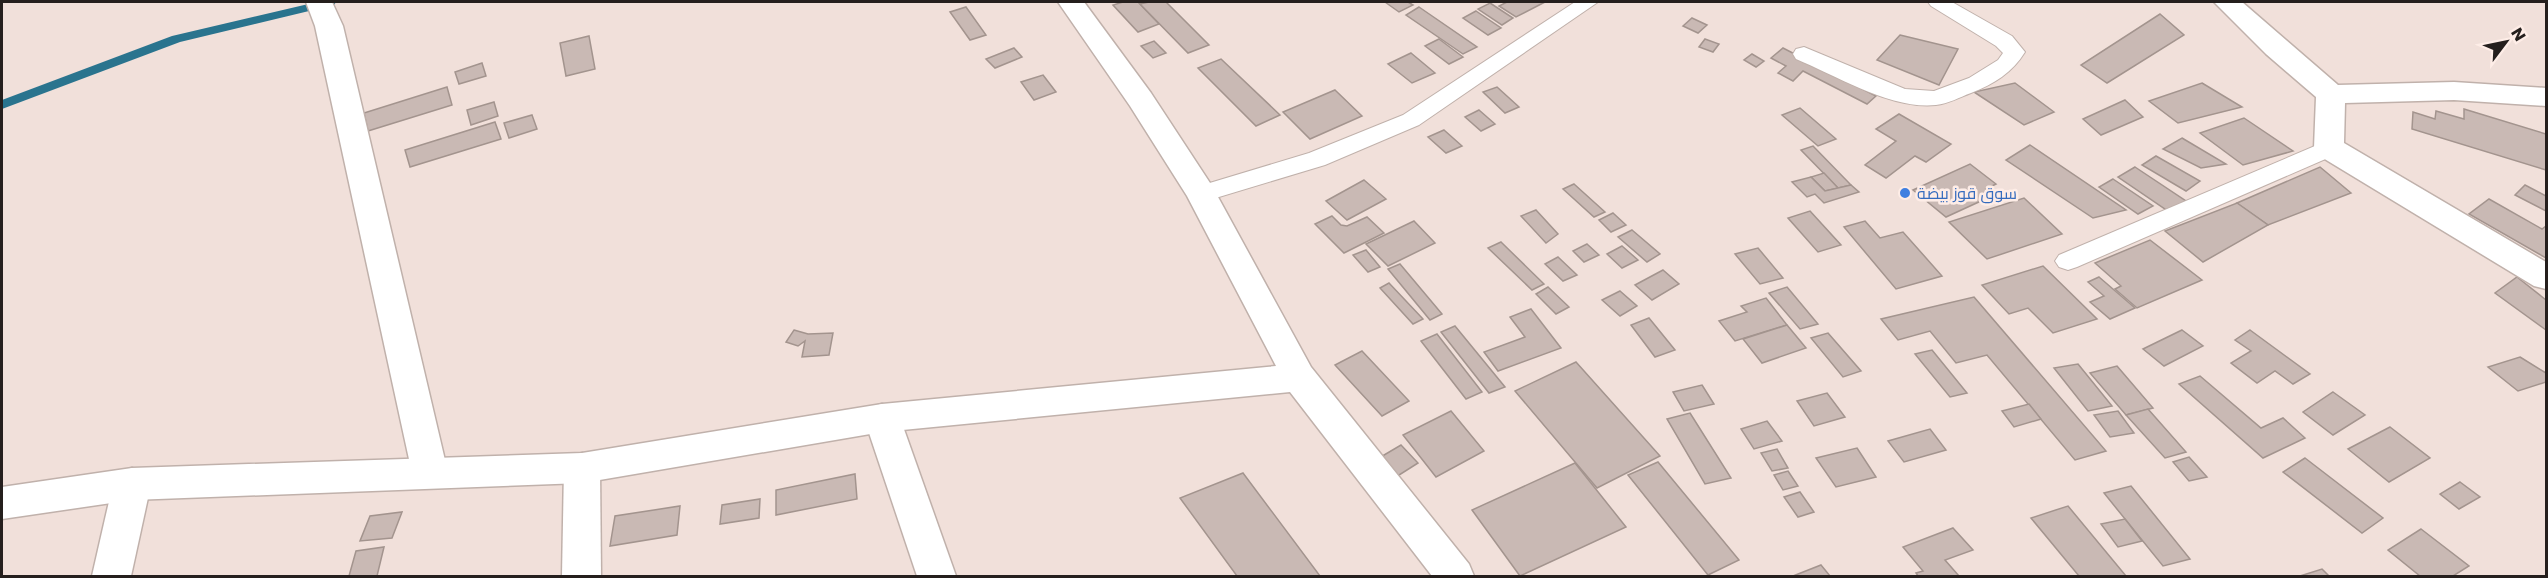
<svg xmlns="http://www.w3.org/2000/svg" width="2548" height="578" font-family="Poppins,Cairo,sans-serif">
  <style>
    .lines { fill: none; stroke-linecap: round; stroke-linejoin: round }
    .stream { fill: #2a748e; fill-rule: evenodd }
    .building { fill: #c9b9b4; stroke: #a3948e; stroke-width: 1.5 }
    .service-casing { stroke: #c0b1ab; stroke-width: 2 }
    .minor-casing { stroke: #c0b1ab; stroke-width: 3 }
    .secondary-casing { stroke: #c0b1ab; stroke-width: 3 }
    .service { fill: #fff; fill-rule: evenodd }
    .minor { fill: #fff; fill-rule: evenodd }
    .secondary { fill: #fff; fill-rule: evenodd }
    .shop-dot { fill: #3f7fe0; stroke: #feede7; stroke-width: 2 }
    .labels { text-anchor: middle; stroke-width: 5; stroke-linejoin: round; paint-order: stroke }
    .shop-label { font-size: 16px; fill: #366cbe; stroke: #feede7; text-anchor: start }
  </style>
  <rect width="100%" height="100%" fill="#f1e0da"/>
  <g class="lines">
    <!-- stream -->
    <polygon class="stream" points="317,2 336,2 334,5 180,42 2,109 2,100 172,36"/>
  </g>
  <!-- building -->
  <g class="building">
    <polygon points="1123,2 1138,2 1159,24 1138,32 1113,5"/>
    <polygon points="1149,2 1166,2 1209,45 1188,53 1140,4"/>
    <polygon points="1385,2 1408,2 1413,5 1399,12"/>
    <polygon points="1507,2 1545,2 1516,17 1499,6"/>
    <polygon points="1490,3 1513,18 1502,25 1478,9"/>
    <polygon points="966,7 986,35 970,40 950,12"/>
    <polygon points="1419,7 1477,47 1463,54 1406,15"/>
    <polygon points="1476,11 1501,28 1488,35 1463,18"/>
    <polygon points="2160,14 2184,35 2107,83 2081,65"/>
    <polygon points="1692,18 1707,25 1698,33 1683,26"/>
    <polygon points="1900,35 1958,49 1939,85 1877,60"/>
    <polygon points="589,36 595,69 566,76 560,43"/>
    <polygon points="1439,39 1463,57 1449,64 1425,46"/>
    <polygon points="1705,39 1719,44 1713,52 1699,47"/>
    <polygon points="1154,41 1166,53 1153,58 1141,46"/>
    <polygon points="1014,48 1022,57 995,68 986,59"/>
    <polygon points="1783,48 1876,96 1867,104 1803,71 1793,81 1778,73 1786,66 1771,58"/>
    <polygon points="1411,53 1435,73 1412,83 1388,64"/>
    <polygon points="1752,54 1764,61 1756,67 1744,60"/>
    <polygon points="1221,59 1280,115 1256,126 1198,68"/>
    <polygon points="482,63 486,76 459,84 455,72"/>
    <polygon points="1043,75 1056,92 1034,100 1021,82"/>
    <polygon points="2015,83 2054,112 2024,125 1974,92"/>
    <polygon points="2202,83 2242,107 2178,123 2149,101"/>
    <polygon points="447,87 452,105 368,131 364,113"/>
    <polygon points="1497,87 1519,107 1505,113 1483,92"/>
    <polygon points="1335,90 1362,116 1310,139 1283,112"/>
    <polygon points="2125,100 2143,117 2101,135 2083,119"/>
    <polygon points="494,102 498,116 471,125 467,110"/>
    <polygon points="1800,108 1836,139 1818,146 1782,115"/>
    <polygon points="2464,109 2546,134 2546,170 2412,129 2413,112 2435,119 2436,111 2464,119"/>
    <polygon points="1479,110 1495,124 1481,131 1465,117"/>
    <polygon points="1899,114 1951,144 1926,162 1915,156 1886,178 1865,165 1896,141 1876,129"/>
    <polygon points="532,115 537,129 509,138 504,123"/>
    <polygon points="2244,118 2293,151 2243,165 2200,133"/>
    <polygon points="495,122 501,139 410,167 405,150"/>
    <polygon points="1444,130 1462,146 1446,153 1428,137"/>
    <polygon points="2182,138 2226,164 2201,168 2163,149"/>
    <polygon points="2030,145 2126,210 2093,218 2006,160"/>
    <polygon points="1813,146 1851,185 1838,188 1801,150"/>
    <polygon points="2156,156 2200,181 2186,191 2142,165"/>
    <polygon points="1970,164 1996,184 1986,189 1994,195 1946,217 1913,190"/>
    <polygon points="2135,167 2186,201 2168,211 2118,177"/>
    <polygon points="2320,167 2351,193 2268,225 2237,203"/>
    <polygon points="1824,173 1838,188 1825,191 1811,177"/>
    <polygon points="1811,177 1825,191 1851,185 1859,192 1824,203 1815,194 1807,197 1792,182"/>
    <polygon points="2113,179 2153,206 2138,214 2099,187"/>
    <polygon points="1364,180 1386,199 1347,220 1326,201"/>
    <polygon points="1574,184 1605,212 1594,217 1563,189"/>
    <polygon points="2525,185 2546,196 2546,211 2515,195"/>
    <polygon points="2024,198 2062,234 1987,259 1949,222"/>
    <polygon points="2489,199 2542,229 2546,226 2546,258 2469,214"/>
    <polygon points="2237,203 2268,225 2203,262 2165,231"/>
    <polygon points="1536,210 1558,234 1546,243 1521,216"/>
    <polygon points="1810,211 1841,245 1818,252 1788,218"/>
    <polygon points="1613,213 1626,225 1611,232 1599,220"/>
    <polygon points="1332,216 1341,225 1347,226 1367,217 1384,233 1344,253 1315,224"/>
    <polygon points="1414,221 1435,243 1388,266 1366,244"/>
    <polygon points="1865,221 1880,238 1903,232 1942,276 1896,289 1844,227"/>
    <polygon points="1632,230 1660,254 1647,262 1618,237"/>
    <polygon points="2150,240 2202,280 2137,308 2115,289 2121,286 2095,263"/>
    <polygon points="1501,242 1544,284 1532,290 1488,248"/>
    <polygon points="1587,244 1599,255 1584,262 1573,251"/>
    <polygon points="1622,246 1638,260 1622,268 1607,254"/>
    <polygon points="1758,248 1783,278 1760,284 1735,254"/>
    <polygon points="1366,250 1380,267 1368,272 1353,255"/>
    <polygon points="1558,257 1577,275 1563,281 1545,264"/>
    <polygon points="1400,264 1442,314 1430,320 1388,269"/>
    <polygon points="2043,266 2097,319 2053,333 2028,308 2009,314 1982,285"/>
    <polygon points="1663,270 1679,284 1652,300 1635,285"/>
    <polygon points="2099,277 2135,308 2110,319 2090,302 2104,296 2088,282"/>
    <polygon points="2517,277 2546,300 2546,330 2495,293"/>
    <polygon points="1389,283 1423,319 1413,324 1380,288"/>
    <polygon points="1548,287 1569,307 1556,314 1536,294"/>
    <polygon points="1787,287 1818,324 1800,329 1769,293"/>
    <polygon points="1620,291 1637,306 1620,316 1602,300"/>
    <polygon points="1974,297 2106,451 2075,460 1987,355 1956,363 1930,331 1898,340 1881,319"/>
    <polygon points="1766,298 1787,325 1735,341 1719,321 1747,312 1741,306"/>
    <polygon points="1531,309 1561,348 1498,371 1484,352 1525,337 1510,317"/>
    <polygon points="1649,318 1675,350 1655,357 1631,325"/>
    <polygon points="1787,325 1806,348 1762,363 1743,339"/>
    <polygon points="1455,326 1505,387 1489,393 1441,332"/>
    <polygon points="794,330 808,334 833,333 829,355 802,357 805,341 798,346 786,342"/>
    <polygon points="2182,330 2203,346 2164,366 2143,349"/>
    <polygon points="2250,330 2310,374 2293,384 2275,371 2257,383 2231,363 2251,351 2235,340"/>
    <polygon points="1828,333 1861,371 1843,377 1811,338"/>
    <polygon points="1437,334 1482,392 1466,399 1421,341"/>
    <polygon points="1932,350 1967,393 1950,397 1915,354"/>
    <polygon points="1362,351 1409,401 1382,416 1335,365"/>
    <polygon points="2520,357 2546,373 2546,382 2518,391 2488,367"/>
    <polygon points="1576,362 1660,456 1597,488 1515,391"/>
    <polygon points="2078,364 2112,406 2088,411 2054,368"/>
    <polygon points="2117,366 2153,408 2126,415 2090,373"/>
    <polygon points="2200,376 2261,428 2283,418 2305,438 2263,458 2179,384"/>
    <polygon points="1702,385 1714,404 1684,411 1673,392"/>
    <polygon points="2333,392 2365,415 2333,435 2303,412"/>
    <polygon points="1827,393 1845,417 1814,426 1797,401"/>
    <polygon points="2029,404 2041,419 2014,427 2002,411"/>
    <polygon points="2148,409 2186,452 2165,458 2126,415"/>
    <polygon points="1451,411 1484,451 1436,477 1403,435"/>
    <polygon points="2118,411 2134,433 2110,437 2094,415"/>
    <polygon points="1690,413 1731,478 1705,484 1667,419"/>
    <polygon points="1767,421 1782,441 1754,449 1741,429"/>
    <polygon points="2390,427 2430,458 2389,482 2348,449"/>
    <polygon points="1930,429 1946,450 1904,462 1888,441"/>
    <polygon points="1401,445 1418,463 1396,477 1379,458"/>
    <polygon points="1857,448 1876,477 1836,487 1816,458"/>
    <polygon points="1777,449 1788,468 1772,471 1761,453"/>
    <polygon points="2189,457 2207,477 2189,481 2173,462"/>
    <polygon points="2305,458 2383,518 2362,533 2283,472"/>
    <polygon points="1658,462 1739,560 1708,575 1628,475"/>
    <polygon points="1575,463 1626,527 1520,576 1472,510"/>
    <polygon points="1788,471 1798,486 1783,490 1774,475"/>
    <polygon points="1243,473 1320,576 1237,576 1180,498"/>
    <polygon points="855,474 857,499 776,515 776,490"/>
    <polygon points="2460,482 2480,497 2459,509 2440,494"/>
    <polygon points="2131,486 2190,559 2163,566 2104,493"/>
    <polygon points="1800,492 1814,512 1798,517 1784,497"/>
    <polygon points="760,499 759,518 720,524 722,505"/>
    <polygon points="680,506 677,535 610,546 615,516"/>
    <polygon points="2068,506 2126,576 2079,576 2031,518"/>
    <polygon points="402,512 392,538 360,541 370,516"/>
    <polygon points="2125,519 2142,541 2118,547 2101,524"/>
    <polygon points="1953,528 1973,550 1945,560 1959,576 1918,576 1916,573 1923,571 1903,547"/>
    <polygon points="2421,529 2469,566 2453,576 2420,576 2388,550"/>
    <polygon points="384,547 377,576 349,576 356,551"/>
    <polygon points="1821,565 1830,576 1793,576"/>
    <polygon points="2322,569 2329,576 2300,576"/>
  </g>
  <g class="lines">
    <defs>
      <g id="service">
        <polygon points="1575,2 1598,2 1419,125 1325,165 1209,200 1201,202 1193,200 1189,194 1193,188 1309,153 1403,115"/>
        <path d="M1928,2H1952L2012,36L2025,52C2012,73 1994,84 1971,93C1960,97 1948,104 1936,105C1892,110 1837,76 1796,59L1793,54L1796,49L1804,47L1905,89L1934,91L1969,78L1998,60L2003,53L1996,46L1931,6Z"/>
        <polygon points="2329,140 2337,142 2341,148 2337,154 2077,267 2068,270 2059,267 2055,261 2059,255"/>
      </g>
      <g id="minor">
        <polygon points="306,2 332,2 343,26 448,473 443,484 430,488 417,484 412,473 315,26"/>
        <polygon points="2214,2 2242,2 2338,85 2454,82 2546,88 2546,106 2454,100 2345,103 2344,143 2546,262 2546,289 2534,286 2318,155 2314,148 2316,97 2266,54"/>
        <polygon points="882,404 895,408 900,418 956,576 917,576 864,418 869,408"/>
        <polygon points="582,453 595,457 600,468 601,576 562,576 564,468 569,457"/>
        <polygon points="132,468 145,473 151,484 131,576 92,576 113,484 119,473"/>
      </g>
      <polygon id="secondary" points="1058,2 1084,2 1151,93 1212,186 1311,367 1469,564 1474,576 1432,576 1290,392 882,432 582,483 132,500 2,519 2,487 132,468 582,453 882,404 1276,366 1187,196 1130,106"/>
    </defs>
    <!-- service casing -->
    <use href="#service" class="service-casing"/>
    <!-- minor casing -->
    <use href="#minor" class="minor-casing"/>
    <!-- secondary casing -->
    <use href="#secondary" class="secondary-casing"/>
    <!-- service -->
    <use href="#service" class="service"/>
    <!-- minor -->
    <use href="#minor" class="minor"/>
    <!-- secondary -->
    <use href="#secondary" class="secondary"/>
  </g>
  <!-- markers -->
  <circle class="shop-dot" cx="1905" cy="193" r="6"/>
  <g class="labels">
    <!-- shop labels -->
    <g class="shop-label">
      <text x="1917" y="199">سوق قوز بيضة</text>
    </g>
  </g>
  <!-- border -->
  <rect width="2548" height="578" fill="none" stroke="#251f1d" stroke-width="6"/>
  <!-- north arrow -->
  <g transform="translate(2506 42) rotate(58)" stroke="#feede7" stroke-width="4.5" paint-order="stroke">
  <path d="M0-4.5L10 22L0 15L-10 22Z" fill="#251f1d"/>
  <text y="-9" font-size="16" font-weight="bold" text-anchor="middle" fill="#251f1d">N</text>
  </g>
</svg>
